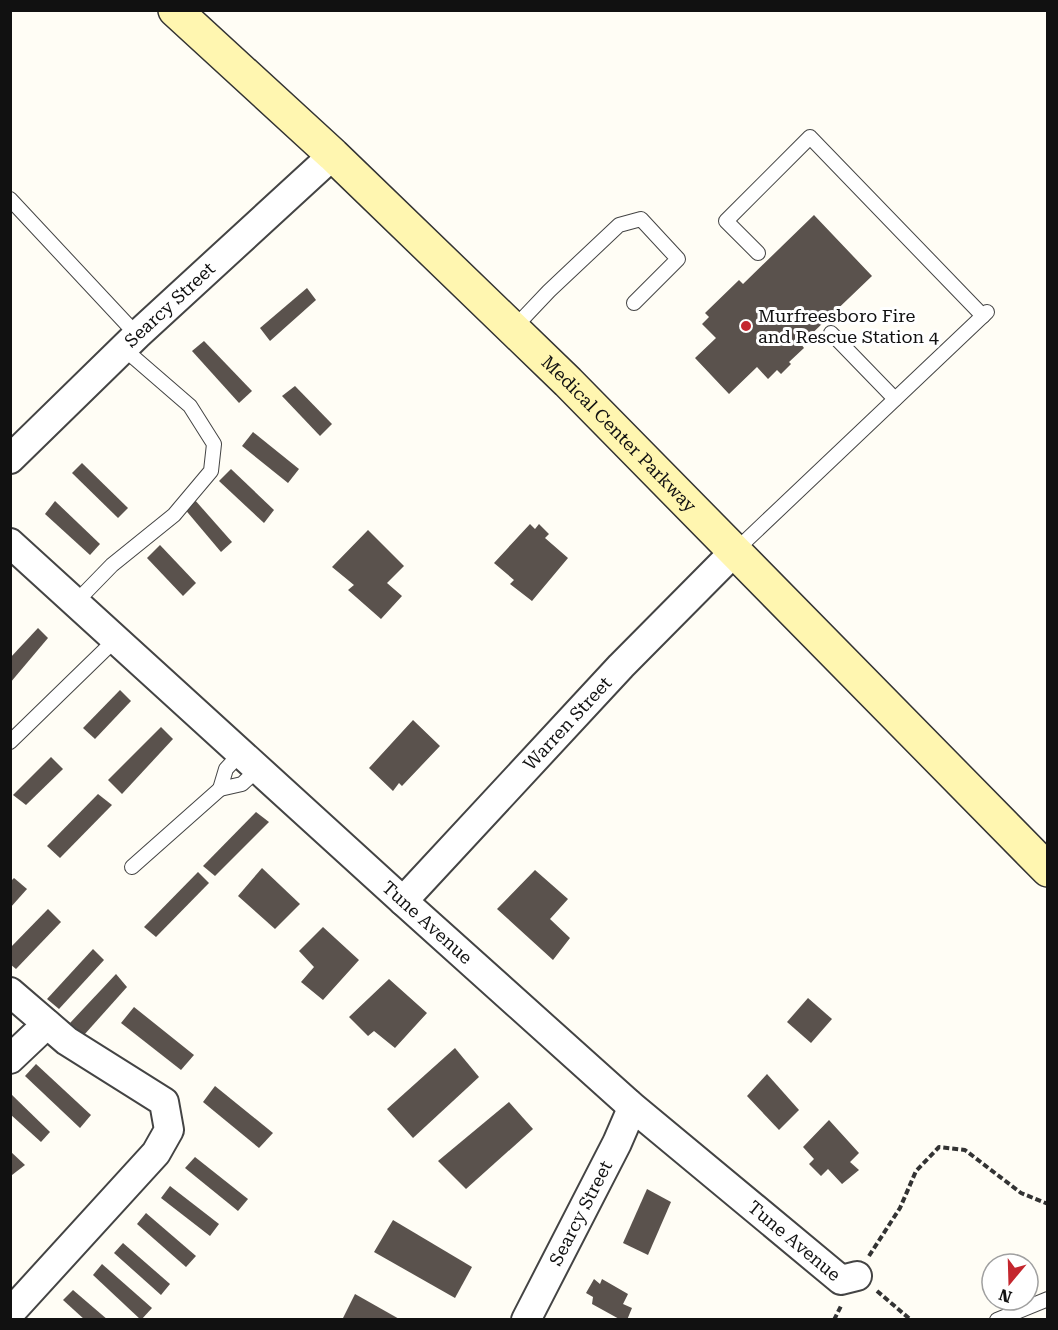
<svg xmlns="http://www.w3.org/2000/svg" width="1058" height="1330" font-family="'Roboto Serif',serif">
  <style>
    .building { fill: #5a524d }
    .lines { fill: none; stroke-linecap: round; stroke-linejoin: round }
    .service-casing { stroke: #444; stroke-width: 16 }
    .minor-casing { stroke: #444; stroke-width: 32 }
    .secondary-casing { stroke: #333; stroke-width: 36 }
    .path { stroke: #333; stroke-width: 4; stroke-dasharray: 6 3; stroke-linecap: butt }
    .service { stroke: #fff; stroke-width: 14 }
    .minor { stroke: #fff; stroke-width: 28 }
    .secondary { stroke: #fff6b0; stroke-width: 33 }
    .poi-dot { fill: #c4262e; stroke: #fff; stroke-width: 2 }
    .labels { text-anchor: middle; stroke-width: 6; stroke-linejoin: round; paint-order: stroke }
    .street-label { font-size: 18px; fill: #111; stroke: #fff }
    .poi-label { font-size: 18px; fill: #111; stroke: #fff; text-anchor: start }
  </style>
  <rect width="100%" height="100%" fill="#fffdf5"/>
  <!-- building -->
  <g class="building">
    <polygon points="814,215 872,276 801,344 804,348 789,362 791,364 781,374 777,370 768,379 757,367 729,394 695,358 716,338 702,324 709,317 705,313 739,280 743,284"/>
    <polygon points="307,288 316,300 270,341 260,328"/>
    <polygon points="204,341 252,391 239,403 192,351"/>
    <polygon points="295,386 332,424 320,436 282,396"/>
    <polygon points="253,432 299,469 288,483 242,446"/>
    <polygon points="82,463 128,508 118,518 72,473"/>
    <polygon points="231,469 274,510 264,523 219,481"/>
    <polygon points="194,499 232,542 221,552 183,507"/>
    <polygon points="55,501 100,544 90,555 45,514"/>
    <polygon points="530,524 535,529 539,524 549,534 545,538 568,558 532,601 510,584 514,580 494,563"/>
    <polygon points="368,530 404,566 387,583 402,596 381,619 348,590 354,585 332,567"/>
    <polygon points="160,545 196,583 183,596 147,558"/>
    <polygon points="38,628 48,638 10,683 10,658"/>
    <polygon points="120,690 131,701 95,739 83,728"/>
    <polygon points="413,720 440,746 402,786 399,783 393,791 369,768"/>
    <polygon points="161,727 173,739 122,794 108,780"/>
    <polygon points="51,757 63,769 26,805 13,795"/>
    <polygon points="98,794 112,805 60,858 47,846"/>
    <polygon points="256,812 269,822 215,876 203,866"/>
    <polygon points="262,868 300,904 275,929 238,896"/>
    <polygon points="535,870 568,899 550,919 570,938 553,960 497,909"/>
    <polygon points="198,872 209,883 156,937 144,927"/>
    <polygon points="14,878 27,889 10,908 10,882"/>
    <polygon points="48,909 61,922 16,969 10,964 10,948"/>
    <polygon points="323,927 359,960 323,1000 301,982 314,967 299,951"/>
    <polygon points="93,949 104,960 59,1009 47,999"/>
    <polygon points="116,974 127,987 84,1035 70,1023"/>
    <polygon points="389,979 427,1013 395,1048 374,1031 368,1036 349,1017"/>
    <polygon points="808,998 832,1019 811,1043 787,1022"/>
    <polygon points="134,1007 194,1055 181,1070 121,1023"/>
    <polygon points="455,1048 479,1077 413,1138 387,1109"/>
    <polygon points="36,1064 91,1115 80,1128 25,1076"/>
    <polygon points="767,1074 799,1110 779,1130 747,1096"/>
    <polygon points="215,1086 273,1133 259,1148 203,1102"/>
    <polygon points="10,1093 50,1132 41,1142 10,1114"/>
    <polygon points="509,1102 533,1129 466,1189 438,1161"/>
    <polygon points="829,1120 859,1153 850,1162 859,1170 842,1184 828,1169 821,1176 809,1164 814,1159 803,1147"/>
    <polygon points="10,1151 25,1165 12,1175 10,1174"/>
    <polygon points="195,1157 248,1199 238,1211 185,1168"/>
    <polygon points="170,1186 219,1224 210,1236 161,1198"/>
    <polygon points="647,1189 671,1202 648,1255 623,1243"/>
    <polygon points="146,1213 196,1256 186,1267 137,1224"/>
    <polygon points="393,1220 472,1267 455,1298 374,1252"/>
    <polygon points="123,1243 170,1284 161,1295 114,1253"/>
    <polygon points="102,1264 152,1308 141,1320 93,1275"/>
    <polygon points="594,1279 600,1284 602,1279 628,1294 623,1304 632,1308 627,1320 621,1320 592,1304 593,1297 586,1293"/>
    <polygon points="73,1290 108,1320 85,1320 63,1300"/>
    <polygon points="355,1294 401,1320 342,1320"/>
  </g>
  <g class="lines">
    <defs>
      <g id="service">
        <polyline points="10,199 137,335"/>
        <polyline points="758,253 726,221 810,137 983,316"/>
        <polyline points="513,329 549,291 619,225 641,219 678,259 634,303"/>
        <polyline points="831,333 895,399"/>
        <polyline points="735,551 987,312"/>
        <polyline points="76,602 112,565 174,515 211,471 214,444 190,406 123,348"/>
        <polyline points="10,742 116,639"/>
        <polyline points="241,753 226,769 220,789 242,784 258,769"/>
        <polyline points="132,867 220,789"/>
        <polyline points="997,1320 1048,1299"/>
      </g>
      <g id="minor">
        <path id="s1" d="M10,459L137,335L333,155"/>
        <path id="s2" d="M10,543L403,901L629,1104L841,1280L857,1276"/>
        <path id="s3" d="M403,901L621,666L735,551"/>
        <polyline points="10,992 67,1041 164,1102 169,1130 156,1153 10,1313"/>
        <polyline points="10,1059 47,1024"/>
        <path id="s4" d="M526,1320L617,1143L630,1113L629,1104"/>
      </g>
      <g id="secondary">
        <path id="s5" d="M175,10L333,155L568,382L1048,870"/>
      </g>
    </defs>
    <!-- service casing -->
    <use href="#service" class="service-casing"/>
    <!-- minor casing -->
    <use href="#minor" class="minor-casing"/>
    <!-- secondary casing -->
    <use href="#secondary" class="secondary-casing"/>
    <!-- path -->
    <g class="path">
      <polyline points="869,1256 900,1208 916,1171 939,1147 965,1150 1021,1193 1048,1204"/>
      <polyline points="877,1291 911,1320"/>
      <polyline points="834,1320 842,1304"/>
    </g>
    <!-- service -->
    <use href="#service" class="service"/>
    <!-- minor -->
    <use href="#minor" class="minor"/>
    <!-- secondary -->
    <use href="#secondary" class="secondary"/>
  </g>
  <!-- markers -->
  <circle class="poi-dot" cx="746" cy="326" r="6"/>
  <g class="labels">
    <!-- street labels -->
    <g class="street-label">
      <text dy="6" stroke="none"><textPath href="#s1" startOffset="222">Searcy Street</textPath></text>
      <text dy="6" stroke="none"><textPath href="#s5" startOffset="614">Medical Center Parkway</textPath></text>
      <text dy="6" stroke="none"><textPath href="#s3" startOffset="242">Warren Street</textPath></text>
      <text dy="6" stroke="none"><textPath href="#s2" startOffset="564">Tune Avenue</textPath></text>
      <text dy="6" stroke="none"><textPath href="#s4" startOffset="120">Searcy Street</textPath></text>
      <text dy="6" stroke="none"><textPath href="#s2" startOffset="1050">Tune Avenue</textPath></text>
    </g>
    <!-- poi labels -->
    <g class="poi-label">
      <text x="758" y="322">Murfreesboro Fire<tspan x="758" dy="21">and Rescue Station 4</tspan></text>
    </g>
  </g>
  <!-- border -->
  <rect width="1058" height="1330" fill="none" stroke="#111111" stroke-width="24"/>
  <!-- north arrow -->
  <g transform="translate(1010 1282) rotate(199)"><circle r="28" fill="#ffffff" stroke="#a0a0a0" stroke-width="1.5"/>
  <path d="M0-4.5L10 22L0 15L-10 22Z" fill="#c4262e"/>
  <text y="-9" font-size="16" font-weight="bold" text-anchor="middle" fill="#111111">N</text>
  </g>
</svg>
